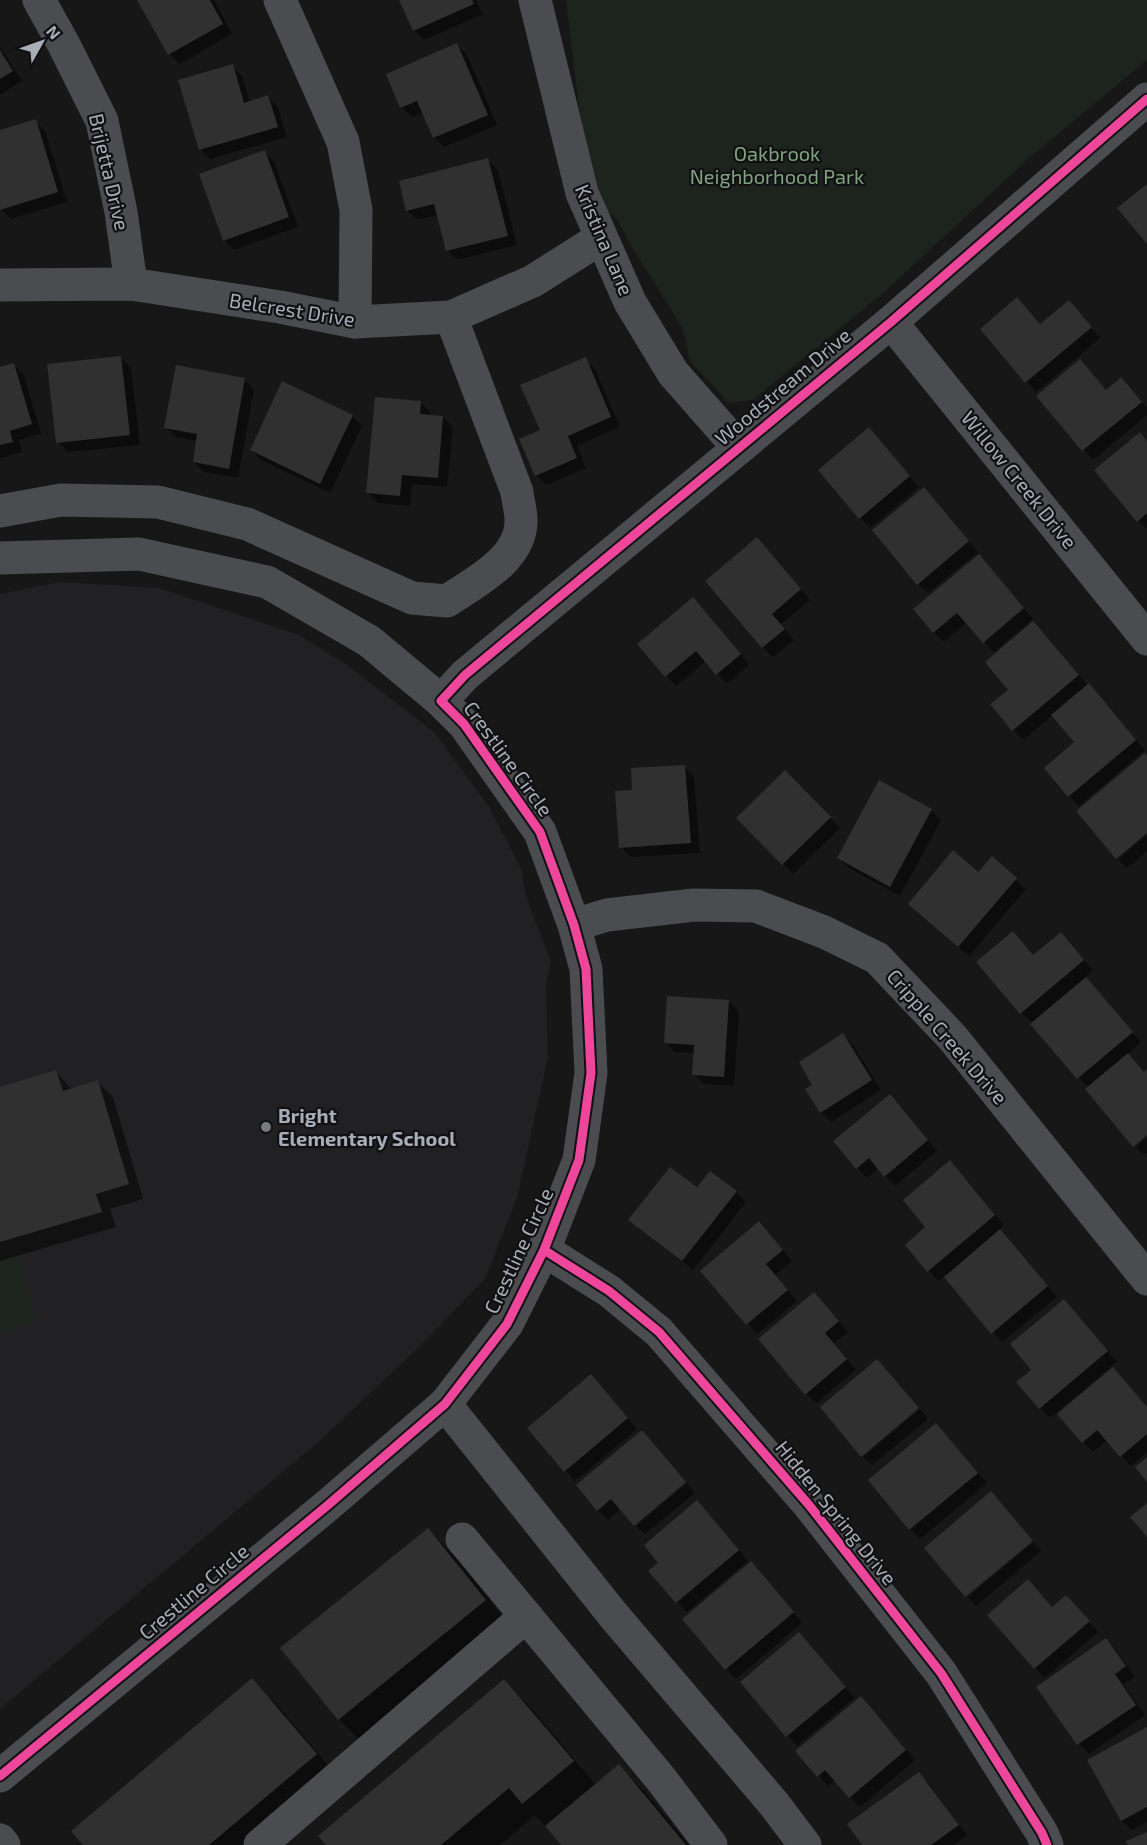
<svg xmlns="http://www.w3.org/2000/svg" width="1147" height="1845" font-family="'Exo 2',sans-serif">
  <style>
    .built { fill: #212123 }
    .green { fill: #1d241e }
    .shadow { fill: #0007 }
    .building { fill: #303031 }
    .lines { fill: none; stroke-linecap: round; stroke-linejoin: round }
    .minor { stroke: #4b4c50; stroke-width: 33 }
    .cycleway-casing { stroke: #111113; stroke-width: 13 }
    .cycleway { stroke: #ed469a; stroke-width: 9 }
    .poi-dot { fill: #757980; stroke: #111113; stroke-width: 2 }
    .labels { text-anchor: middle; stroke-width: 4.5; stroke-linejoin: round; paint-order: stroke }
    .park-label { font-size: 20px; fill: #80a37f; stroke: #111113 }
    .street-label { font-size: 20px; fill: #a8aeb8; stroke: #111113 }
    .poi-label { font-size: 20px; font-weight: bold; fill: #a8aeb8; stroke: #111113; text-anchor: start }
  </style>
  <rect width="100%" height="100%" fill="#171717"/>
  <!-- built -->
  <polygon class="built" points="59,582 159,588 299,635 347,665 433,731 488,805 522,870 525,893 551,962 546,984 548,1057 517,1198 485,1279 422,1344 315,1445 0,1709 0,594"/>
  <!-- green -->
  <g class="green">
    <polygon points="566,0 1147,0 1147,60 1028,159 882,294 753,400 729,403 690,361 683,329 629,242 617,219 595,202 581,124"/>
    <polygon points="17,1252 37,1321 0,1333 0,1258"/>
  </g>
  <!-- shadow -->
  <g class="shadow">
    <polygon points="139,0 214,0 232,34 180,64 170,54"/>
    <polygon points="401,0 476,0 483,14 424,40 414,30"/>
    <polygon points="457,45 467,55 497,125 444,147 434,137 423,112 412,117 402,107"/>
    <polygon points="0,47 22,81 0,95"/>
    <polygon points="232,66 242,76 250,102 268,97 278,107 287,137 210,159 200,149"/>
    <polygon points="35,121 45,131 67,202 11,219 1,209 0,205 0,132"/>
    <polygon points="264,152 274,162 298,227 234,250 224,240"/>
    <polygon points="488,160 498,170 517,245 457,260 447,250 438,215 417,220 407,210"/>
    <polygon points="1078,312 1100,338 1036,392 982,329 1041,325"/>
    <polygon points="121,358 131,368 140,445 68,452 58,442"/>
    <polygon points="585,359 595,369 620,427 577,446 586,468 546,485 536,475 542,431"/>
    <polygon points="14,365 24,375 41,434 19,440 22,452 0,458 0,369"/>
    <polygon points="244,379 254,389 238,478 204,472 194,462 198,441 176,437 166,427"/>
    <polygon points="1131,389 1147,408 1147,415 1093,460 1038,396"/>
    <polygon points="421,403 431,413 430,416 443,417 453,427 447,487 412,484 410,506 378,503 368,493"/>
    <polygon points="352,416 362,426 330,493 261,460 251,450"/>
    <polygon points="869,429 919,487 870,528 860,518"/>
    <polygon points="1147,441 1147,529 1138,521"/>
    <polygon points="933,498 978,552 928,593 918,584"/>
    <polygon points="767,549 810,600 781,624 794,640 773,657 763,647"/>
    <polygon points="989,566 1033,619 994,652 967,622 944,642 934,632"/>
    <polygon points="703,609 749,665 727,684 706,661 676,686 639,644"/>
    <polygon points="1033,623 1145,750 1079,806 1069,796 1076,742 1053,715 1023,740 1014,730 1010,690"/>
    <polygon points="684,767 694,777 700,853 631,857 621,847 634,792"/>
    <polygon points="785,773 840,828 793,874 739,818"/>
    <polygon points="931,810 941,820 900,896 849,868 839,858"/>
    <polygon points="1147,835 1147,851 1127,868 1118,859"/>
    <polygon points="992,858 1026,889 969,956 920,913 979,875"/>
    <polygon points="1061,934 1093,970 1085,977 1141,1042 1128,1054 1145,1073 1147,1071 1147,1133 1088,1088 1031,1022 1021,1013 1034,957"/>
    <polygon points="729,1002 739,1012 734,1086 704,1084 694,1074 695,1053 675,1052 665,1042"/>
    <polygon points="843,1035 853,1045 881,1090 831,1122 821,1112 807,1089 814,1085"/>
    <polygon points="56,1072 72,1090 98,1082 113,1097 143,1199 110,1209 116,1227 0,1261 0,1088"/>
    <polygon points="900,1106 937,1151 895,1186 879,1168 867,1178 857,1168"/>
    <polygon points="1147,1137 1147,1153 1144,1155 1136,1147"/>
    <polygon points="960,1172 1004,1225 999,1230 1057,1297 1002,1342 945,1275 938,1281 907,1245 928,1228"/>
    <polygon points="697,1190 736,1192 746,1202 693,1270 640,1229 630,1220"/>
    <polygon points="769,1233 792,1261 775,1275 797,1301 757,1334 702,1271"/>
    <polygon points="814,1294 848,1332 834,1343 856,1370 816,1403 806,1394"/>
    <polygon points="1064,1301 1117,1362 1050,1418 1040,1408 1033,1370"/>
    <polygon points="1113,1369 1147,1407 1147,1452 1131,1466 1107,1440 1093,1452 1083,1442"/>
    <polygon points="601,1386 637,1429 575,1481 529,1428"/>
    <polygon points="920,1409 928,1419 872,1465 863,1457"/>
    <polygon points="936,1425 987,1483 920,1539 870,1481"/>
    <polygon points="642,1432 621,1508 608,1520 598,1510"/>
    <polygon points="687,1483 695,1493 645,1534 636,1526"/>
    <polygon points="707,1512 748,1561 687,1612 677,1602"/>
    <polygon points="428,1530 455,1557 512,1628 366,1746 339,1719"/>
    <polygon points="1033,1542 1041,1551 976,1606 968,1597"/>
    <polygon points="761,1573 802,1623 736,1679 726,1669"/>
    <polygon points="1076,1607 1098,1632 1045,1678 1035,1668 1053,1609"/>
    <polygon points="799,1634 854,1698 797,1746 742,1682"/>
    <polygon points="1106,1640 1116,1650 1135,1677 1123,1684 1145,1715 1089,1754 1079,1744 1039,1687"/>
    <polygon points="252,1680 279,1707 342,1782 268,1845 85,1845"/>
    <polygon points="504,1681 531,1708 596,1785 619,1766 646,1793 689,1845 563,1845 535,1815 500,1845 328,1845"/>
    <polygon points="861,1698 915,1760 860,1807 835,1780 828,1786 797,1751"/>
    <polygon points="1147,1728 1147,1822 1132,1830 1122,1821 1089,1760"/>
    <polygon points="919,1774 929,1784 967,1835 954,1845 864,1845"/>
  </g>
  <!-- building -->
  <g class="building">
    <polygon points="137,0 210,0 223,24 168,55"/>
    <polygon points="399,0 472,0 474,4 413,31"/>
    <polygon points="457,43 488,115 433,138 417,101 400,108 386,74"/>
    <polygon points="0,50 13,71 0,79"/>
    <polygon points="233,64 244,103 268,95 278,127 199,150 178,80"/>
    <polygon points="36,119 58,192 0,210 0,130"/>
    <polygon points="265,150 289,217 223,241 199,174"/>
    <polygon points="488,158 508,236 446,251 434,204 406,211 399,181"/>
    <polygon points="1147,184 1147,244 1117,208"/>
    <polygon points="1017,297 1040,324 1069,300 1092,327 1025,383 980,329"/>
    <polygon points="121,356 130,435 56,443 47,364"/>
    <polygon points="586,357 611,417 568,436 577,458 535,476 519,439 540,430 520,385"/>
    <polygon points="1080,359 1106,390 1121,377 1142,402 1082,451 1036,396"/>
    <polygon points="14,363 32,424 10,431 13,442 0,445 0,367"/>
    <polygon points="176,365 245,378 229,469 193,462 197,434 164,428"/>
    <polygon points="282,381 353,415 320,484 250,450"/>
    <polygon points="375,397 421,401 420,414 443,416 438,478 402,475 400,496 366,493"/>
    <polygon points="869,427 910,476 859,519 818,470"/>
    <polygon points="1140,432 1147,441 1147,513 1137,522 1094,470"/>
    <polygon points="924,487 969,541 917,585 872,530"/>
    <polygon points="757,537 801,589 772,614 785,629 762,648 705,581"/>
    <polygon points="979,554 1024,608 983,643 957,613 933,633 913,609"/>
    <polygon points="693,597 741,654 716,675 696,651 665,677 637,644"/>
    <polygon points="1033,621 1079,675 1012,731 990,704 1008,690 985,662"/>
    <polygon points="1089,683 1136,740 1068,797 1044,768 1074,742 1051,715"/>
    <polygon points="1145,753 1147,756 1147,833 1116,859 1076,811"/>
    <polygon points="685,765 691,843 619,848 615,791 632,790 631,768"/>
    <polygon points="785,770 831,817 782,865 736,818"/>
    <polygon points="879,780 932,809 890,887 837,858"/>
    <polygon points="953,850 978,872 992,856 1017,878 958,947 908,904"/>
    <polygon points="1013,931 1033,955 1061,932 1084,960 1020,1014 976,962"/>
    <polygon points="1086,977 1133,1032 1077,1079 1030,1024"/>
    <polygon points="667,996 729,1000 724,1077 692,1075 694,1045 664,1043"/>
    <polygon points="843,1033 872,1080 820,1113 805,1089 812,1085 799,1062"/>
    <polygon points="1128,1053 1144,1072 1147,1069 1147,1135 1133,1147 1085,1089"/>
    <polygon points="56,1070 63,1091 98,1080 129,1184 96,1194 102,1212 0,1242 0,1087"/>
    <polygon points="890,1094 928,1140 884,1177 869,1158 856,1169 833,1141"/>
    <polygon points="950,1160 995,1215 927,1272 905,1245 925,1227 903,1200"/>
    <polygon points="670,1167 697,1187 710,1171 737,1191 682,1261 628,1220"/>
    <polygon points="759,1221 783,1250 766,1264 788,1290 746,1325 700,1271"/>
    <polygon points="1000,1229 1048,1286 991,1334 944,1277"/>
    <polygon points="814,1292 839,1321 825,1333 847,1359 805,1395 758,1339"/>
    <polygon points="1064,1299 1108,1351 1039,1409 1016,1382 1031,1370 1010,1344"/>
    <polygon points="877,1359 919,1408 861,1457 820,1407"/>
    <polygon points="1113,1367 1147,1407 1147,1434 1120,1457 1097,1430 1082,1443 1057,1414"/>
    <polygon points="591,1374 628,1418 564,1472 527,1428"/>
    <polygon points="936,1423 978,1473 909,1530 868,1480"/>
    <polygon points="642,1430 686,1482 634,1526 611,1499 597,1511 576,1485"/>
    <polygon points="1147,1457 1147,1482 1135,1467"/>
    <polygon points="991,1491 1033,1541 965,1597 924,1548"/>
    <polygon points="697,1500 739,1550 676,1603 648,1571 658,1563 644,1545"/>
    <polygon points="1147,1503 1147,1537 1130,1517"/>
    <polygon points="428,1528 486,1600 338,1720 280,1648"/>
    <polygon points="751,1561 794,1612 725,1670 682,1619"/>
    <polygon points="1028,1579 1052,1607 1066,1595 1090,1621 1034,1669 987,1615"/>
    <polygon points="799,1632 846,1687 786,1737 740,1682"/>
    <polygon points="1106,1638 1126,1666 1115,1674 1136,1705 1077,1745 1036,1687"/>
    <polygon points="252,1678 317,1754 209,1845 83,1845 71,1831"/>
    <polygon points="504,1679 574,1761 522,1804 509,1788 441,1845 326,1845 318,1836"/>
    <polygon points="861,1696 906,1750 849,1798 825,1770 817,1777 795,1751"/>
    <polygon points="1147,1727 1147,1807 1121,1821 1087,1760"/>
    <polygon points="619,1764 686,1845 561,1845 545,1826"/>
    <polygon points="919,1772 959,1825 931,1845 862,1845 847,1824"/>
    <polygon points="1147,1832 1147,1845 1128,1845 1126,1841"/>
  </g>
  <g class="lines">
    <!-- minor -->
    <g class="minor">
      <polyline points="39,0 64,45 102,121 121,212 131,284"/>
      <polyline points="280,0 343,142 356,210 355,322"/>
      <polyline points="535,0 582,193 630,302 673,373 739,448"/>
      <polyline points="0,285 131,284 280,307 355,322 451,317 533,281 601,238"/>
      <polyline points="891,322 1147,639"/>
      <path d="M0,511L61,500L158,502L247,524L412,598L447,601C474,583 522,559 521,520C521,511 518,501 517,492L451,317"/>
      <polyline points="0,558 139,554 267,582 369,641 441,701 464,724 540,832 574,925 586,969 591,1073 579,1160 544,1250 507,1324 445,1404 328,1505 0,1776"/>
      <polyline points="441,701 465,675 891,322 1147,99"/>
      <polyline points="574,925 607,915 694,905 756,906 824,932 877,958 952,1037 1147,1279"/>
      <polyline points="544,1250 609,1291 659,1332 809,1505 941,1673 1042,1833 1047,1845"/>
      <polyline points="445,1404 614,1616 774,1804 805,1845"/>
      <polyline points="462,1539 526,1616"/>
      <polyline points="0,1840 4,1845"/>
      <polyline points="260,1845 526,1616 661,1779 711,1845"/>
    </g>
    <defs>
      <g id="cycleway">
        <polyline points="544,1250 609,1291 659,1332 809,1505 941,1673 1042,1833 1047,1845"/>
        <polyline points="0,1776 328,1505 445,1404 507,1324 544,1250 579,1160 591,1073 586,969 574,925 540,832 464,724 441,701 465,675 891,322 1147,99"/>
      </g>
    </defs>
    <!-- cycleway casing -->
    <use href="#cycleway" class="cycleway-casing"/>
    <!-- cycleway -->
    <use href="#cycleway" class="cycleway"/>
  </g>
  <!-- markers -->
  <circle class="poi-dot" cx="266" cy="1127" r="6"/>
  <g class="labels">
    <!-- park labels -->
    <g class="park-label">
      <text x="777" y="161">Oakbrook<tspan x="777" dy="23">Neighborhood Park</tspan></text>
    </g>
    <!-- street labels -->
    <g class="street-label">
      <text transform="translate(109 172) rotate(77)" y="7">Brijetta Drive</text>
      <text transform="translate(604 240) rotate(67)" y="7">Kristina Lane</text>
      <text transform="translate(292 310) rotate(9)" y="7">Belcrest Drive</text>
      <text transform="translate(783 387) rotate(-40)" y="7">Woodstream Drive</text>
      <text transform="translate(1019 480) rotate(51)" y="7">Willow Creek Drive</text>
      <text transform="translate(508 759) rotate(54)" y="7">Crestline Circle</text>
      <text transform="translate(947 1037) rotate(49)" y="7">Cripple Creek Drive</text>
      <text transform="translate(519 1251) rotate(-65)" y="7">Crestline Circle</text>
      <text transform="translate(836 1513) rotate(51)" y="7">Hidden Spring Drive</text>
      <text transform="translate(194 1592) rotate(-40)" y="7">Crestline Circle</text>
    </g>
    <!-- poi labels -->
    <g class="poi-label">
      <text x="278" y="1123">Bright<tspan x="278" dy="23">Elementary School</tspan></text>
    </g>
  </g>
  <!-- north arrow -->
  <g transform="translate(42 42) rotate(50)" stroke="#111113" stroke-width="4.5" paint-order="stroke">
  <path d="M0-4.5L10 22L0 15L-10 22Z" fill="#a8aeb8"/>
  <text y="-9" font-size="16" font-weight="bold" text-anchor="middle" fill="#a8aeb8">N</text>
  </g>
</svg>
